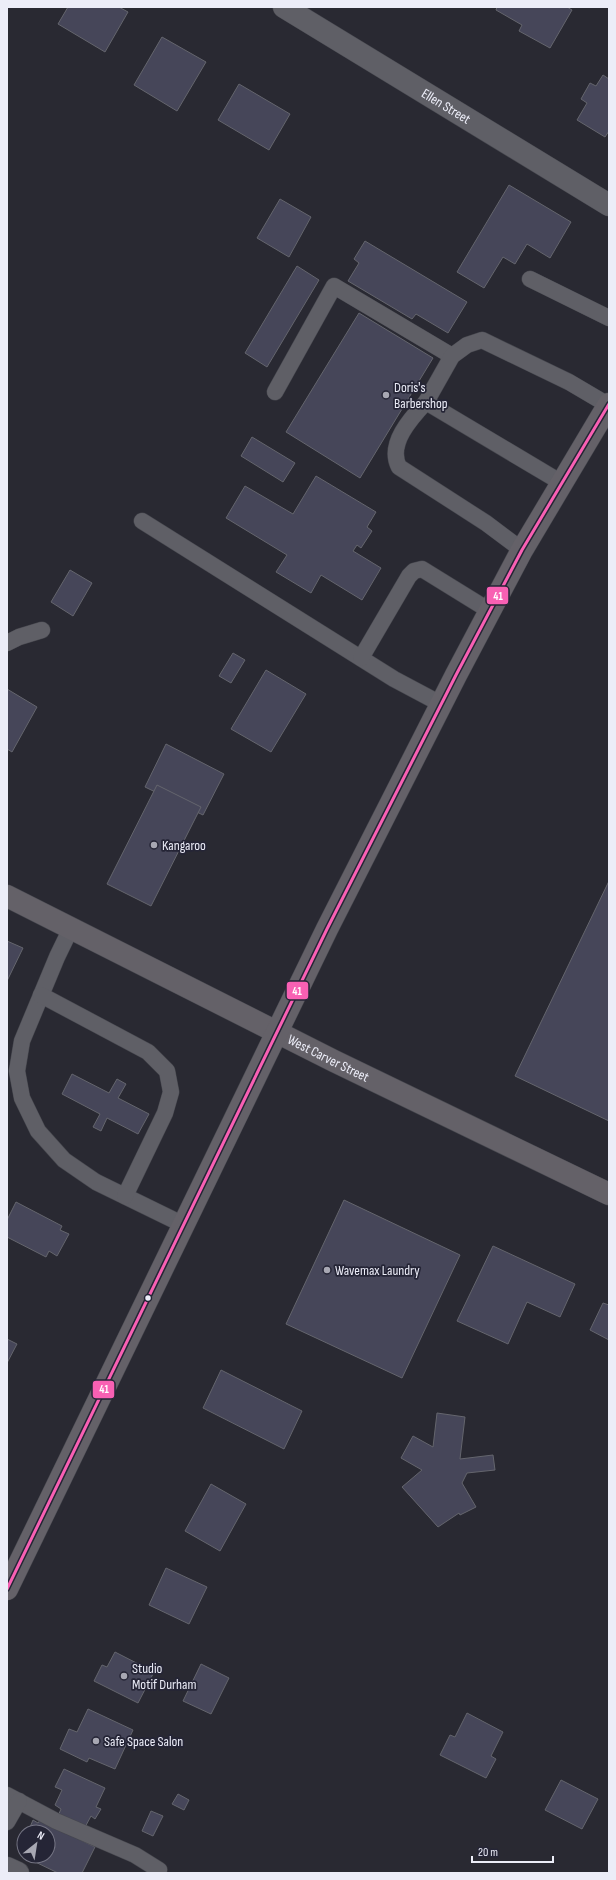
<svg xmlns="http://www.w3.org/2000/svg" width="616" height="1880" font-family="'Sofia Sans Condensed',sans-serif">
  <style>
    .building { fill: #464659; stroke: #64656d }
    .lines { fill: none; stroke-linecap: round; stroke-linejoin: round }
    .lane-casing { stroke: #46474e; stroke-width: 17 }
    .street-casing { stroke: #46474e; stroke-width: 23 }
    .secondary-casing { stroke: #46474e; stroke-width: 23 }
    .lane { stroke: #5f5f66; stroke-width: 16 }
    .street { stroke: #5f5f66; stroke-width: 22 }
    .secondary { stroke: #646168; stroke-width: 22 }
    .bus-1-casing { stroke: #252536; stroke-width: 6 }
    .bus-1 { stroke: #f860b3; stroke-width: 3 }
    .poi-dot { fill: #a8a8b3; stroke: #252536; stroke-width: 1.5 }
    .bus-dot { fill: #ecedf8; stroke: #252536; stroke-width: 1.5 }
    .labels { text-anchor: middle; stroke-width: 3.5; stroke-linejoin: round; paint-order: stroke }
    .street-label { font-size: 14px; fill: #ecedf8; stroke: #252536 }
    .poi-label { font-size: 14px; fill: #ecedf8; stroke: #252536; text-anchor: start }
    .line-badge { stroke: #252536; stroke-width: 1.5 }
    .badge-label { font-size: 11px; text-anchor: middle; font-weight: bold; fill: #fff }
  </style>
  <rect width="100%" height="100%" fill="#292932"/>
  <!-- building -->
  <g class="building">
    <polygon points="68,7 119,7 128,12 105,52 58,24"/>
    <polygon points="497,7 567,7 572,10 550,48 519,31 522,25 496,10"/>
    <polygon points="162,37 206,62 177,111 134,85"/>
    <polygon points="603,75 609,79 609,131 605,137 577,120 587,103 581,99 590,83 596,86"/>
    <polygon points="239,84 290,114 269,150 218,120"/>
    <polygon points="509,185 571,222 550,258 527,244 515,264 503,257 484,288 457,272"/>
    <polygon points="280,199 311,217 289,257 257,238"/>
    <polygon points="365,241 467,302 448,333 416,314 412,319 348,281 359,263 354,259"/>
    <polygon points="297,266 319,280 267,367 245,353"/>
    <polygon points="359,313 433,358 360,478 286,432"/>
    <polygon points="252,437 295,463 283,482 241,456"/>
    <polygon points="316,476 376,512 367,527 372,531 361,548 357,545 353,551 381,568 362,600 321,575 311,593 276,572 287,555 226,518 245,486 293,514"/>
    <polygon points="70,570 92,583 73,616 51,602"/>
    <polygon points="233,653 245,660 231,683 219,676"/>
    <polygon points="266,670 306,694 271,752 231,729"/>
    <polygon points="7,689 37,707 12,752 7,749"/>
    <polygon points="166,744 224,774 203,815 145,787"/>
    <polygon points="157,785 201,807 151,906 107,884"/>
    <polygon points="609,881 609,1121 515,1076"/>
    <polygon points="7,941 23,948 7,981"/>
    <polygon points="72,1074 109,1093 117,1079 126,1084 118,1098 149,1114 138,1134 107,1118 101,1131 93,1127 100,1114 62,1094"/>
    <polygon points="344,1200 460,1255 402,1378 286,1324"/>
    <polygon points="16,1202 62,1226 60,1230 69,1234 57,1256 49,1251 46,1257 7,1237 7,1220"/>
    <polygon points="493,1246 575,1284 560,1317 527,1302 508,1344 457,1321"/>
    <polygon points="603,1303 609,1305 609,1340 590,1330"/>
    <polygon points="7,1339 17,1344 7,1363"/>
    <polygon points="221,1370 302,1411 284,1449 203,1408"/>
    <polygon points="437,1413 465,1417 460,1459 493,1455 495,1470 467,1473 462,1483 476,1507 460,1515 459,1513 438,1527 402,1487 422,1470 401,1458 413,1436 433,1447"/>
    <polygon points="211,1484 246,1504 220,1551 185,1531"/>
    <polygon points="166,1568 207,1587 189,1624 149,1605"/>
    <polygon points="115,1652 154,1672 138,1703 94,1681 102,1665 107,1667"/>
    <polygon points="201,1664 229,1678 211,1714 183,1701"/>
    <polygon points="88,1709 133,1730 115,1769 89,1758 87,1762 60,1749 69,1729 77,1732"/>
    <polygon points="467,1713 503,1732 491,1756 496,1759 486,1778 440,1755 450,1735 455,1737"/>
    <polygon points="64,1769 105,1788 96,1807 101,1809 95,1819 91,1816 84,1829 58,1816 61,1809 55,1805 62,1790 55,1787"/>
    <polygon points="561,1780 598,1799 582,1829 545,1810"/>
    <polygon points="178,1794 189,1800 184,1810 172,1804"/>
    <polygon points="151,1811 163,1816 153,1836 142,1831"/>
    <polygon points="33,1820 38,1823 40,1820 95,1847 82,1873 58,1873 23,1856 24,1852 24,1856 48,1856 48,1832 28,1832"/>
    <polygon points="24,1839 24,1851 19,1849"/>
  </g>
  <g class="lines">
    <defs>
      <g id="lane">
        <polyline points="530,279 609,318"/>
        <polyline points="275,392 334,286 452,356"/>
        <polyline points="426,402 452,356 467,345 482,340 569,382 608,405"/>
        <polyline points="142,521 394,679 441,704"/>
        <path d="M522,550L486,523L399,467C387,444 411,418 426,402L562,483"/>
        <polyline points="7,643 19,637 42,630"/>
        <polyline points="361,658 409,576 414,571 422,569 490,611"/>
        <polyline points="71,928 57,957 22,1041 17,1071 22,1098 38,1131 64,1160 96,1182 184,1225"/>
        <polyline points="41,995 148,1052 167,1071 171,1092 165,1113 125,1196"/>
        <polyline points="7,1795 56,1821 135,1855 159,1870 158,1873"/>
        <polyline points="7,1822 19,1801"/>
      </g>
      <g id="street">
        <path id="s1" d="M284,7L609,205"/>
        <polyline points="7,1868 18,1873"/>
      </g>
      <g id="secondary">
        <path id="s2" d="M7,896L334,1061L609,1194"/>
        <polyline points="7,1589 327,929 456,675 522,550 609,404"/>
      </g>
    </defs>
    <!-- lane casing -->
    <use href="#lane" class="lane-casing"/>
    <!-- street casing -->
    <use href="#street" class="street-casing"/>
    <!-- secondary casing -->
    <use href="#secondary" class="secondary-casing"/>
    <!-- lane -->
    <use href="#lane" class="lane"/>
    <!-- street -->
    <use href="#street" class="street"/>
    <!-- secondary -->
    <use href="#secondary" class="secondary"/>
    <defs>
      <polyline id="bus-1" points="7,1589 327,929 456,675 522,550 609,404"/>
    </defs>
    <!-- bus-1 casing -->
    <use href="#bus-1" class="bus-1-casing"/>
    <!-- bus-1 -->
    <use href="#bus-1" class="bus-1"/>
  </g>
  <!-- markers -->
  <g class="poi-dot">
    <circle cx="386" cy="395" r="4"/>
    <circle cx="154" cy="845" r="4"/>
    <circle cx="327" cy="1270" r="4"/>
    <circle cx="124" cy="1676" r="4"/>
    <circle cx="96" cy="1741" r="4"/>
  </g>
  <circle class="bus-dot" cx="148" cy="1298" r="3.5"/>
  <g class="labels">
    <!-- street labels -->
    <g class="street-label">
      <text dy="5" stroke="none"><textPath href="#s1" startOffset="190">Ellen Street</textPath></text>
      <text dy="5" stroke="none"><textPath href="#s2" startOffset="360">West Carver Street</textPath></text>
    </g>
    <!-- poi labels -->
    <g class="poi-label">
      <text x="394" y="392">Doris's<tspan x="394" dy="16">Barbershop</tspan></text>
      <text x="162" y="850">Kangaroo</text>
      <text x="335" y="1275">Wavemax Laundry</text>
      <text x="132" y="1673">Studio<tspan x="132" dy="16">Motif Durham</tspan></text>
      <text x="104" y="1746">Safe Space Salon</text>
    </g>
  </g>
  <g class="line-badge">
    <rect x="486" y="586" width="23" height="19" rx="4" fill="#f860b3"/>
    <rect x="286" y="981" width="23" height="19" rx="4" fill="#f860b3"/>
    <rect x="92" y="1380" width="23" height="19" rx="4" fill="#f860b3"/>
  </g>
  <g class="badge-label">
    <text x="498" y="600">41</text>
    <text x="297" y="995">41</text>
    <text x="104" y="1393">41</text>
  </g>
  <!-- border -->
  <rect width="616" height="1880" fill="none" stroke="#ecedf8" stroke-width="16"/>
  <!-- north arrow -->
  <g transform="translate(36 1844) rotate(30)"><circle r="19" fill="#252536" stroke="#757584"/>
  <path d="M0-3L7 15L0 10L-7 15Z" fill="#a8a8b3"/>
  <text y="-6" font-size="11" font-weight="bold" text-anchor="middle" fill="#ecedf8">N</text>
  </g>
  <!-- scale -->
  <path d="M472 1856v6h81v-6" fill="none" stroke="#ecedf8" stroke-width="2"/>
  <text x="478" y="1856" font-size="12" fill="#ecedf8" stroke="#252536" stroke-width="3" paint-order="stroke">20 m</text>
</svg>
